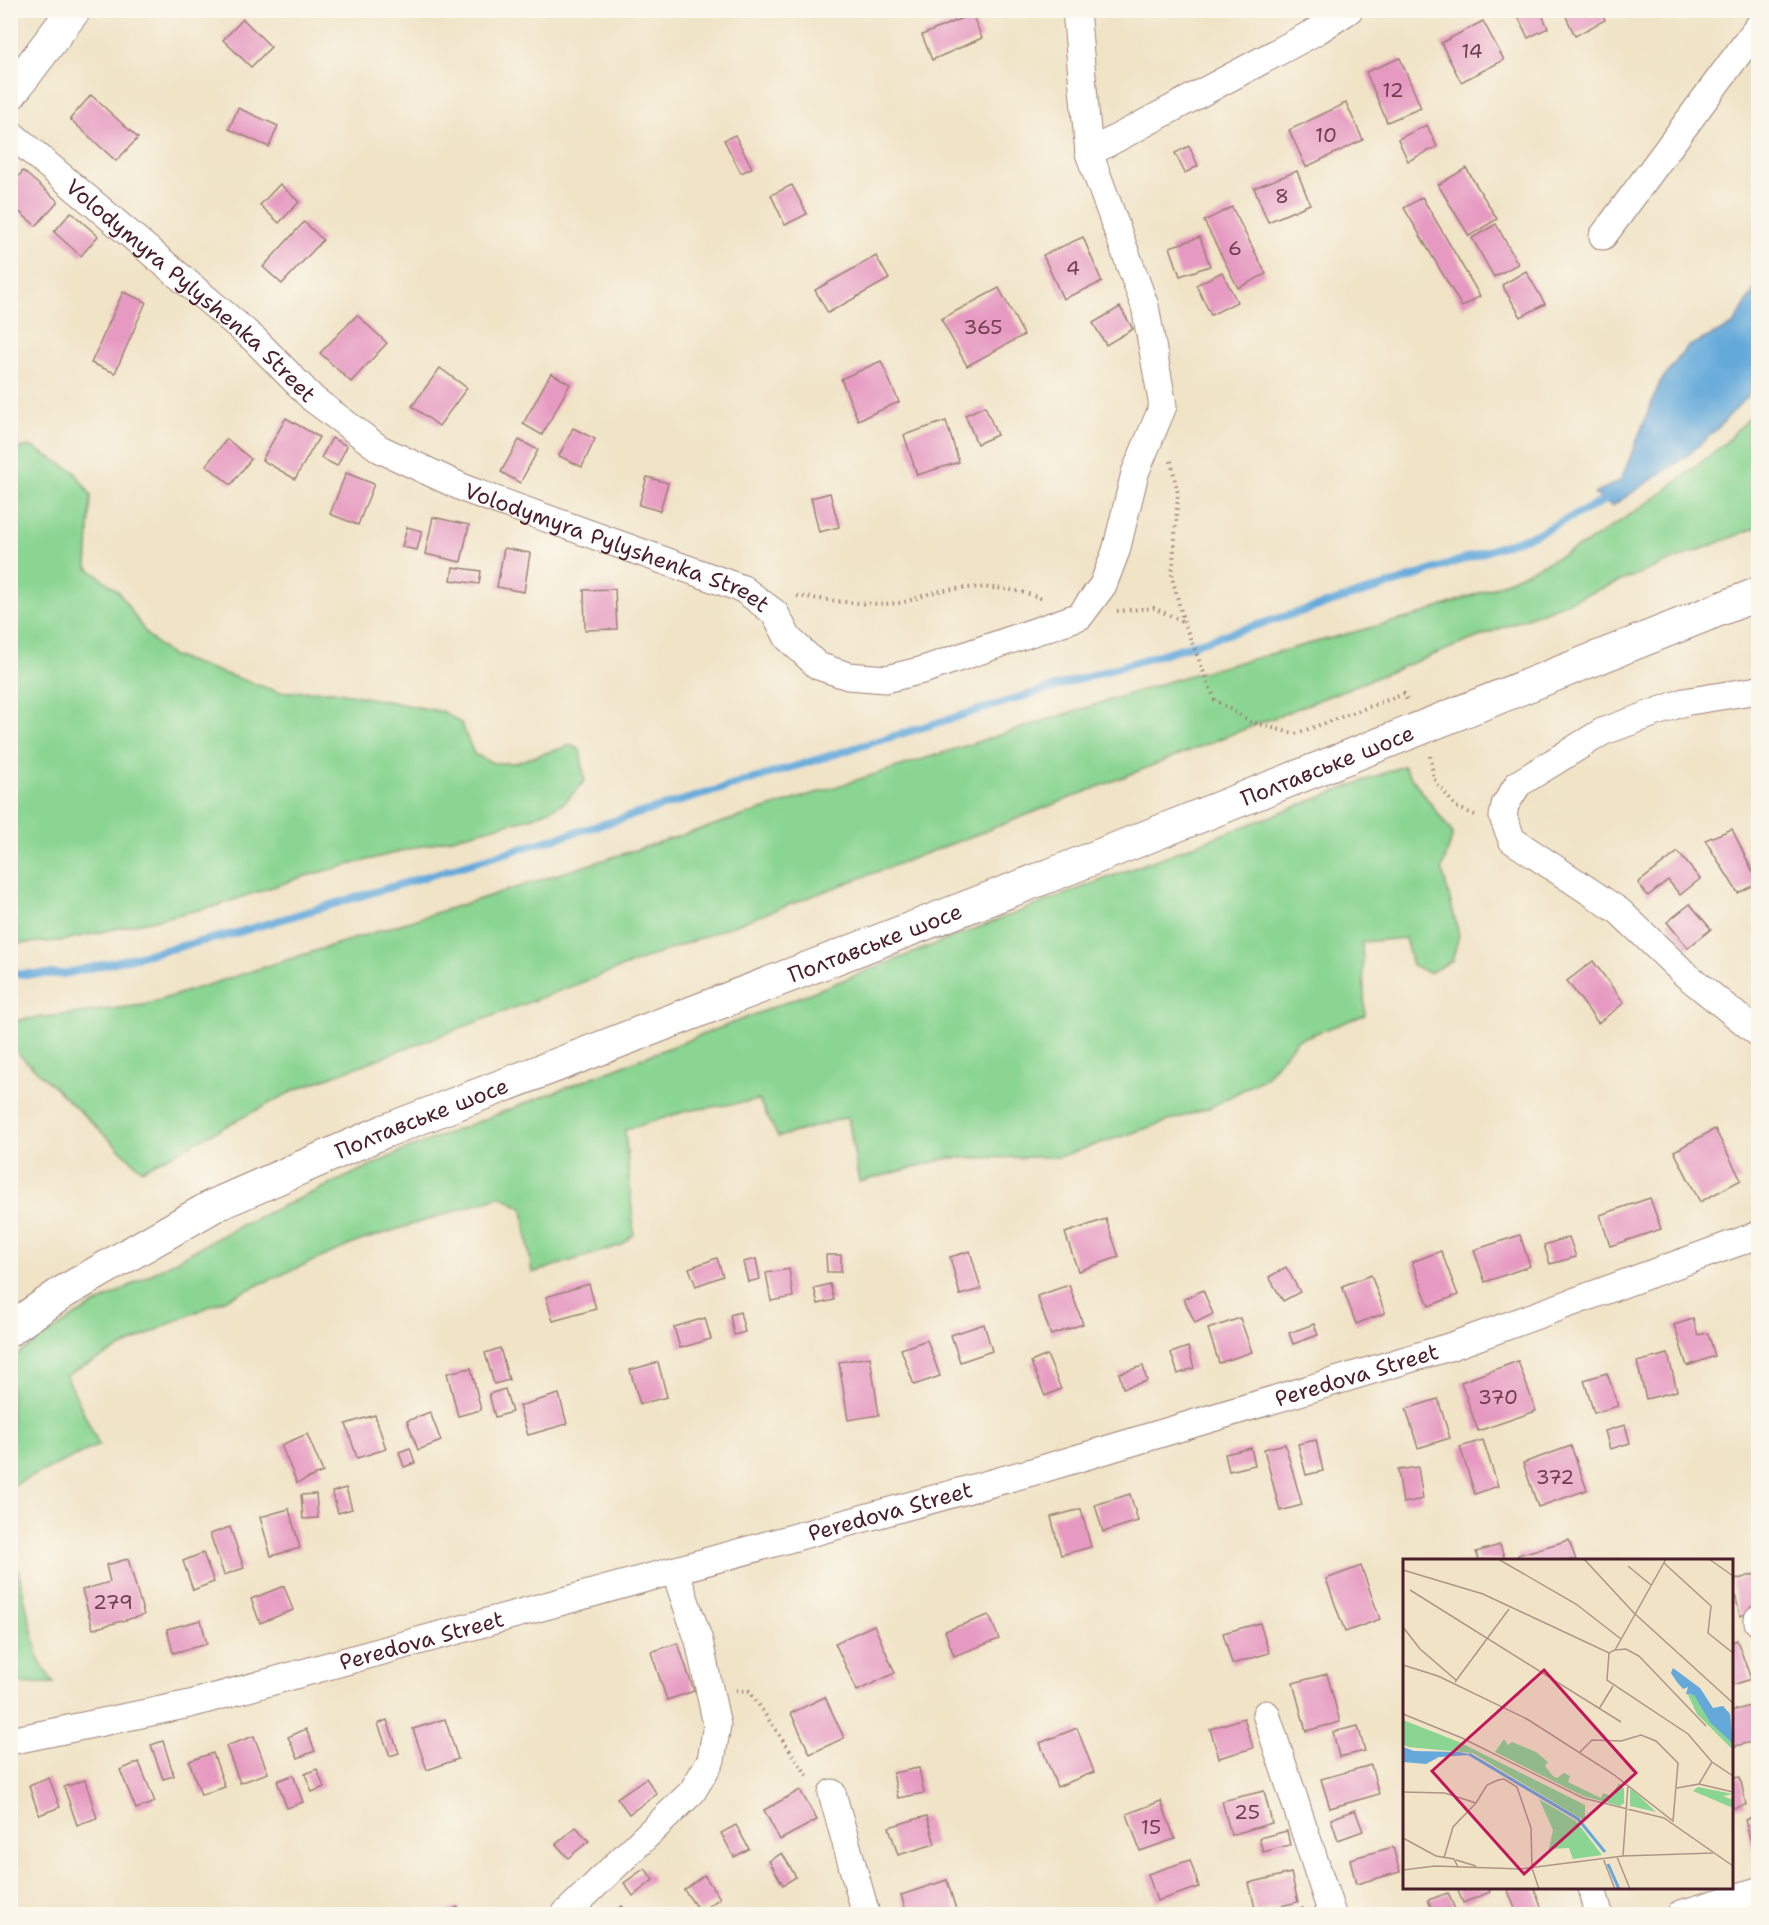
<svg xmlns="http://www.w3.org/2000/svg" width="1769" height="1925" font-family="'Shantell Sans',sans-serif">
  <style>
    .green { fill: #8ad592; stroke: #6a7a5e; stroke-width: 1.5 }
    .water { fill: #64a9da; stroke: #576482; stroke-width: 1.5 }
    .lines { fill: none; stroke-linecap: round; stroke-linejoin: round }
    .stream { stroke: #64a9da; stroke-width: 8 }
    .building { fill: #e69ac1 }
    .minor-casing { stroke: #9d8178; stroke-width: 29 }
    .major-casing { stroke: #9d8178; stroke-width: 35 }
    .path { stroke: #9d8178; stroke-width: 4; stroke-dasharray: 1.5 4.5; stroke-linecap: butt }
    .minor { stroke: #fff; stroke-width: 27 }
    .major { stroke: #fff; stroke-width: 33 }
    .labels { text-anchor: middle; stroke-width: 4.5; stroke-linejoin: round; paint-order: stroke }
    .number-label { font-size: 20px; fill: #713e50 }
    .street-label { font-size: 22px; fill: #4a1f2b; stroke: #fbf7ec }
    .inset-river { fill: none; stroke: #64a9da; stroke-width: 3 }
    .inset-road { fill: none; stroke: #ae9588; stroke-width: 1.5 }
    .view { fill: #c2185b; fill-opacity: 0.15; stroke: #c2185b; stroke-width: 3 }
    .inset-edge { fill: none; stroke: #4a1f2b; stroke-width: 3 }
  </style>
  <rect width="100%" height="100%" fill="#fbf7ec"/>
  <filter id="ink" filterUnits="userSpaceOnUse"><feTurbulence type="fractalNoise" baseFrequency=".0167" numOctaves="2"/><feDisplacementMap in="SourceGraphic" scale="12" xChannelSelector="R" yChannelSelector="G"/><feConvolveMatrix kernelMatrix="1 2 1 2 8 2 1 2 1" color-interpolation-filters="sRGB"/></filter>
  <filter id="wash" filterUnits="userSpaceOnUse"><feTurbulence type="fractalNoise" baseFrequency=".008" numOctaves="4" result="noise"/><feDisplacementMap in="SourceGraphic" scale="24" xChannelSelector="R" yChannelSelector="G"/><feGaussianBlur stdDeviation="1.35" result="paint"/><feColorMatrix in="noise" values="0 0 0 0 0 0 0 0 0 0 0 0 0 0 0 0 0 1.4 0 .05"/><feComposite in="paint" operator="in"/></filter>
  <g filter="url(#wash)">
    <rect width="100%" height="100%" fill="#f0e3c6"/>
    <!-- green -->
    <g class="green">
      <polygon points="1758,407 1758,527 991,829 295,1090 142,1170 11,1047 11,1021 144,1005 1183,677 1419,615 1495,587 1587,543 1661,494 1725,443"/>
      <polygon points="30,446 74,471 91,495 87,567 119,592 147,635 170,655 279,692 333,691 444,712 461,723 474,754 493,763 514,763 571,745 580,750 585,781 564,803 534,817 302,877 216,906 61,941 11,944 10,450"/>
      <polygon points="1403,766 1453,834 1442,869 1459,935 1452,961 1429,973 1412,965 1405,938 1362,942 1365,1015 1297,1040 1265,1078 1209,1108 1058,1157 949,1158 859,1182 848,1117 778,1137 759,1100 686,1111 625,1130 634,1234 622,1245 532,1273 523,1209 502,1196 357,1242 171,1323 66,1375 99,1445 11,1486 11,1359 78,1314 239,1226 405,1150 1052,899"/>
      <polygon points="11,1540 39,1661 54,1683 11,1684"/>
    </g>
    <!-- water -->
    <polygon class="water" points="1758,283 1758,384 1719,427 1687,456 1612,506 1594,494 1621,480 1660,382 1687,347 1733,325"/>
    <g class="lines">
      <!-- stream -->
      <polyline class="stream" points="10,974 64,974 236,933 711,792 1401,581 1536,534 1612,497"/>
    </g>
    <g id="blocks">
      <!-- building -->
      <g class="building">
        <polygon points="1515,10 1540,10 1548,28 1528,38"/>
        <polygon points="1563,10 1601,10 1605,20 1575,36"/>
        <polygon points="972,14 982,38 932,60 922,35"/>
        <polygon points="243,19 271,47 251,67 223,40"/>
        <polygon points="1483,21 1504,60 1461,82 1441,43"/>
        <polygon points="1400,58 1421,108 1387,122 1366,72"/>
        <polygon points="91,95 138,138 116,161 70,119"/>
        <polygon points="1346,103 1363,140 1306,167 1289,130"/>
        <polygon points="238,108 278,126 269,147 229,129"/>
        <polygon points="1427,125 1437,147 1408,161 1398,139"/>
        <polygon points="735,135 752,168 741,173 724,140"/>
        <polygon points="1189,146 1198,166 1185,173 1175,153"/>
        <polygon points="1466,168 1497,219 1469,236 1438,185"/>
        <polygon points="23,171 58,201 36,226 10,204 10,186"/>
        <polygon points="1297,171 1310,204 1268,222 1254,188"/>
        <polygon points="280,184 299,202 279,223 260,205"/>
        <polygon points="792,185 807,214 785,225 771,195"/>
        <polygon points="1422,197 1480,296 1462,307 1404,208"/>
        <polygon points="1232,207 1266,274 1238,288 1204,221"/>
        <polygon points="71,212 98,236 81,256 54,232"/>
        <polygon points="304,222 323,240 282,284 263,267"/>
        <polygon points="1496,224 1518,264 1494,277 1472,238"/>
        <polygon points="1083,237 1102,282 1063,299 1043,255"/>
        <polygon points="1200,237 1210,266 1180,276 1170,247"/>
        <polygon points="876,256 889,279 828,313 815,290"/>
        <polygon points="1526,271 1545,304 1521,317 1502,285"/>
        <polygon points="1222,272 1237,302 1211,315 1196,285"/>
        <polygon points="999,288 1024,335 967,366 941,319"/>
        <polygon points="123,292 146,302 115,373 91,363"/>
        <polygon points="1120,307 1133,329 1106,345 1093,323"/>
        <polygon points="357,315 387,343 351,382 320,353"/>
        <polygon points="881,361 899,402 858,420 841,379"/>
        <polygon points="440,368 467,388 439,426 412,406"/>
        <polygon points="551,373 570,384 542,435 523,424"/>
        <polygon points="985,406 997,435 977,444 965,415"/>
        <polygon points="286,418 319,437 295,479 262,460"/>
        <polygon points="946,421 959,462 917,475 904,435"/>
        <polygon points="573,428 595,439 582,467 559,456"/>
        <polygon points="332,438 347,446 337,466 321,458"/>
        <polygon points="227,439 251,459 231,485 206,465"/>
        <polygon points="519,440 538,450 520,483 501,472"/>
        <polygon points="346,473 374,484 358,525 330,514"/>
        <polygon points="647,477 668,483 660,511 639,505"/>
        <polygon points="830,493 839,527 819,532 811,498"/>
        <polygon points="433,517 469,525 461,562 425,554"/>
        <polygon points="407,527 422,531 417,550 402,547"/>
        <polygon points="504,548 530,553 524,592 497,587"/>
        <polygon points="453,567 481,571 479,584 451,580"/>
        <polygon points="615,589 617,629 585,630 584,590"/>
        <polygon points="1732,829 1758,883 1738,893 1705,840"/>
        <polygon points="1678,852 1700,879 1680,895 1668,880 1648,896 1638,883"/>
        <polygon points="1690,904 1711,929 1688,948 1667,922"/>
        <polygon points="1593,961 1624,1003 1598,1023 1567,981"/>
        <polygon points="1715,1129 1741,1180 1700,1202 1674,1151"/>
        <polygon points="1650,1198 1661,1229 1610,1246 1600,1215"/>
        <polygon points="1106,1219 1119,1257 1078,1271 1065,1233"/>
        <polygon points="1520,1235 1530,1266 1485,1282 1474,1250"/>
        <polygon points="1569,1237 1576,1257 1550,1264 1544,1245"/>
        <polygon points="970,1251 981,1289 960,1295 950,1257"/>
        <polygon points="1441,1251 1458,1295 1429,1306 1412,1262"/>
        <polygon points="826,1255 841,1255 841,1272 827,1272"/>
        <polygon points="717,1258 723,1276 696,1286 689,1268"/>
        <polygon points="756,1259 760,1279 748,1282 743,1262"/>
        <polygon points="1286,1267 1300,1292 1283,1301 1269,1277"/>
        <polygon points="789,1269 793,1297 771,1301 766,1273"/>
        <polygon points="1371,1275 1385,1313 1356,1324 1342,1286"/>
        <polygon points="589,1284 596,1309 553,1321 546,1297"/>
        <polygon points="830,1284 834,1300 818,1304 814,1288"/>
        <polygon points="1069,1285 1083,1324 1051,1335 1037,1296"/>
        <polygon points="1203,1290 1213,1314 1195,1323 1184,1299"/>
        <polygon points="740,1312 745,1332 734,1335 730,1315"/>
        <polygon points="705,1318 711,1339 680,1348 674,1327"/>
        <polygon points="1240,1318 1252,1352 1219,1363 1208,1329"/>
        <polygon points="1693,1319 1698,1335 1708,1333 1715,1356 1687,1366 1674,1325"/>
        <polygon points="984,1324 992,1351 960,1362 951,1335"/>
        <polygon points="1314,1324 1318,1335 1293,1344 1289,1333"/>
        <polygon points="927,1340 940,1376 914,1385 901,1349"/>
        <polygon points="1188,1347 1194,1368 1178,1374 1171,1353"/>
        <polygon points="500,1348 509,1380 494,1384 485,1353"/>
        <polygon points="1668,1354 1677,1391 1646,1399 1637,1362"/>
        <polygon points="1047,1355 1061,1389 1045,1396 1031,1362"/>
        <polygon points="870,1357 879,1415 848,1420 839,1362"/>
        <polygon points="1518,1361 1536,1411 1478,1431 1461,1382"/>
        <polygon points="658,1362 667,1397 640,1404 630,1370"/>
        <polygon points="1143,1366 1147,1381 1123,1388 1119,1373"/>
        <polygon points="471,1368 481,1410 458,1416 447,1373"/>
        <polygon points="1607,1373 1618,1406 1594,1413 1584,1380"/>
        <polygon points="505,1389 512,1412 495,1417 489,1394"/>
        <polygon points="559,1394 567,1424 528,1435 519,1406"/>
        <polygon points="1438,1399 1450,1438 1418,1448 1406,1409"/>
        <polygon points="430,1412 441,1441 418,1450 407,1421"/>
        <polygon points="375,1415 386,1449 357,1458 346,1424"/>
        <polygon points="1625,1425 1630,1443 1610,1449 1605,1431"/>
        <polygon points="307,1434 323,1472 297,1483 281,1445"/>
        <polygon points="1316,1440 1323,1471 1306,1475 1298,1444"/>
        <polygon points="1483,1440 1498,1486 1475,1494 1460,1447"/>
        <polygon points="1285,1444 1302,1505 1280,1511 1264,1449"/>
        <polygon points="1571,1446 1587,1490 1538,1507 1523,1463"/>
        <polygon points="410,1448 415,1463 404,1467 399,1452"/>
        <polygon points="1251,1448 1255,1465 1229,1471 1225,1454"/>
        <polygon points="1418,1467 1423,1499 1403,1503 1398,1470"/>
        <polygon points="346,1488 352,1509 338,1513 332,1492"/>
        <polygon points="316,1494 318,1518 303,1519 301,1495"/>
        <polygon points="1130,1494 1138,1521 1103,1532 1095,1505"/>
        <polygon points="289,1509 300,1548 271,1556 260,1517"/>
        <polygon points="1081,1509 1091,1547 1061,1555 1051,1517"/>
        <polygon points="230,1527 244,1568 224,1575 210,1534"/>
        <polygon points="1569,1540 1576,1560 1519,1560 1518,1555"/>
        <polygon points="1500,1545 1505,1560 1479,1560 1476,1552"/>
        <polygon points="203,1553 214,1582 193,1590 183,1561"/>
        <polygon points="128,1559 144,1615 93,1629 82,1590 110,1582 106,1565"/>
        <polygon points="1361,1566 1380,1619 1345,1632 1326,1579"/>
        <polygon points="1758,1573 1758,1610 1740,1616 1732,1581"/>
        <polygon points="284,1586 293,1610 260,1623 251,1599"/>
        <polygon points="989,1615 999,1639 954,1656 945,1631"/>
        <polygon points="201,1620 207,1644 173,1653 167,1629"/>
        <polygon points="1260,1623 1269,1653 1232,1664 1223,1633"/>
        <polygon points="874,1625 895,1673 857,1691 835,1643"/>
        <polygon points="1737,1640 1751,1679 1732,1685 1732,1642"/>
        <polygon points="678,1643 694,1691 667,1700 651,1652"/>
        <polygon points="1327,1674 1340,1722 1306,1731 1293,1683"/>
        <polygon points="825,1697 844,1738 810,1754 791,1713"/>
        <polygon points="1757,1704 1758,1740 1732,1747 1732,1711"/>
        <polygon points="1244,1718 1253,1748 1219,1758 1210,1729"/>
        <polygon points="445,1719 458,1759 427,1770 413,1729"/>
        <polygon points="387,1720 399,1753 390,1756 378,1724"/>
        <polygon points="1358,1726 1365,1751 1339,1757 1333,1732"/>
        <polygon points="1077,1728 1094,1772 1057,1787 1040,1743"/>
        <polygon points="306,1729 315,1751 298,1758 288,1737"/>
        <polygon points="254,1736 268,1773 240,1783 226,1746"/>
        <polygon points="163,1741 174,1776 163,1779 151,1745"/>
        <polygon points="213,1753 225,1787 201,1795 189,1761"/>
        <polygon points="139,1762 155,1802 136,1809 120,1770"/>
        <polygon points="1371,1765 1379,1794 1330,1808 1321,1779"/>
        <polygon points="919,1768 924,1793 898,1798 893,1773"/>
        <polygon points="317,1769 324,1787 312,1792 305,1774"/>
        <polygon points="293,1775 303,1802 287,1808 277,1781"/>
        <polygon points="1740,1777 1746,1805 1732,1808 1732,1778"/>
        <polygon points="49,1778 60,1807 39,1815 29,1786"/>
        <polygon points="646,1778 657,1794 629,1814 617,1798"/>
        <polygon points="85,1780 97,1818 77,1825 64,1787"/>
        <polygon points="800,1790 817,1820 780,1840 764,1810"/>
        <polygon points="1264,1791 1272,1823 1231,1835 1222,1801"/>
        <polygon points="1161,1801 1175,1839 1140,1851 1127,1814"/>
        <polygon points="1355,1810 1363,1831 1338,1840 1331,1819"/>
        <polygon points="927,1816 935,1844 898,1855 889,1827"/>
        <polygon points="1758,1816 1758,1852 1754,1853 1745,1820"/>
        <polygon points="736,1825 749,1849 734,1857 721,1833"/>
        <polygon points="576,1827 589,1841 568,1858 556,1844"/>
        <polygon points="1287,1831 1290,1845 1263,1852 1259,1838"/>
        <polygon points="1393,1847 1400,1872 1356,1884 1350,1859"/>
        <polygon points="782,1853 796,1877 783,1885 769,1861"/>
        <polygon points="1190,1860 1199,1887 1157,1901 1148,1874"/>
        <polygon points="645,1868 653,1880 633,1896 624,1883"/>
        <polygon points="1291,1873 1298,1902 1256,1912 1249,1883"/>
        <polygon points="704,1875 720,1898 700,1912 684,1890"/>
        <polygon points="947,1880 957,1913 907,1914 901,1895"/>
        <polygon points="1457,1888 1489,1888 1490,1892 1463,1903"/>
        <polygon points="1507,1888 1534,1888 1543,1912 1517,1914"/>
        <polygon points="1448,1893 1457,1914 1434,1914 1428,1900"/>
        <polygon points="622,1906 628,1914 610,1914"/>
        <polygon points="458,1907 461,1914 441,1914"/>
        <polygon points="1303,1908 1305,1914 1283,1914"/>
        <polygon points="1487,1909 1489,1914 1470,1914"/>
      </g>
    </g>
  </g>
  <g filter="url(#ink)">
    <use href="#blocks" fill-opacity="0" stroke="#9d8178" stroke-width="1.5"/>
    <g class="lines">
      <defs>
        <g id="minor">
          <polyline points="1076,10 1089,153"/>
          <path id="s1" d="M10,133L255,340L313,399L380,449L468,490L743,589L775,613L788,638L818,666L848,676L886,679L923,670L1080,616L1103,585L1116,551L1135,473L1163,406L1145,306L1089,153L1315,32L1349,10"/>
          <polyline points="1603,236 1758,27"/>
          <polyline points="1758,690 1684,702 1602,732 1518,784 1505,805 1503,817 1512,840 1619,911 1686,975 1758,1033"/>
          <polyline points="1758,1619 1758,1622"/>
          <polyline points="1266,1714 1332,1914"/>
          <path id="s2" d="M10,1741L190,1704L1039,1470L1449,1347L1758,1235"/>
          <polyline points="832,1793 866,1914"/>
          <polyline points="1592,1888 1599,1914"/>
          <polyline points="565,1914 692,1792 711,1760 717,1725 699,1641 675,1571"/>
          <polyline points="1681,1914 1758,1891"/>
        </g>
        <g id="major">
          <polyline points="10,94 74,10"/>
          <path id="s3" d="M10,1329L62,1293L213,1206L385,1131L1056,873L1758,594"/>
        </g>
      </defs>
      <!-- minor casing -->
      <use href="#minor" class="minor-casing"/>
      <!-- major casing -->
      <use href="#major" class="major-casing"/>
      <!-- path -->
      <g class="path">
        <polyline points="1171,461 1178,494 1172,577 1184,623 1215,700 1251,722 1295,734 1404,694 1408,702"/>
        <path d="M797,596C830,600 866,606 899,603C911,601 923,595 935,592C969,585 1012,585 1044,600"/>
        <polyline points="1117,611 1154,608 1184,622"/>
        <polyline points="1430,756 1434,779 1456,807 1475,815"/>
        <polyline points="736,1690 749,1691 809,1778"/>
      </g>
      <!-- minor -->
      <use href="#minor" class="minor"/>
      <!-- major -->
      <use href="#major" class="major"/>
    </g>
  </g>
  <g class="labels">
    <!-- number labels -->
    <g class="number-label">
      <text x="1472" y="58">14</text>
      <text x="1393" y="97">12</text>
      <text x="1326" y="142">10</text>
      <text x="1282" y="203">8</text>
      <text x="1235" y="255">6</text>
      <text x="1073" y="275">4</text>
      <text x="983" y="334">365</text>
      <text x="1498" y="1404">370</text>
      <text x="1555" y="1484">372</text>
      <text x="113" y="1609">279</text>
      <text x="1247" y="1819">25</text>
      <text x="1151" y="1834">15</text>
    </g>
    <!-- street labels -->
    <g class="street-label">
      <text dy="8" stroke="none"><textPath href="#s1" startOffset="240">Volodymyra Pylyshenka Street</textPath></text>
      <text dy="8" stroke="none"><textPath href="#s1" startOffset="744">Volodymyra Pylyshenka Street</textPath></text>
      <text dy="8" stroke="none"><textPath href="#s3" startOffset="1436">Полтавське шосе</textPath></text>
      <text dy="8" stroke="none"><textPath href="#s3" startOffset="950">Полтавське шосе</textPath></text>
      <text dy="8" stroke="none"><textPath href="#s3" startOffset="464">Полтавське шосе</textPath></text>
      <text dy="8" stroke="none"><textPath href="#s2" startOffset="1396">Peredova Street</textPath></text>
      <text dy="8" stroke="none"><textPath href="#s2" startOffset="910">Peredova Street</textPath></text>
      <text dy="8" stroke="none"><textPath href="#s2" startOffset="424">Peredova Street</textPath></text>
    </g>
  </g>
  <!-- overview -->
  <g transform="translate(1403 1559)">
    <rect width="330" height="330" fill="#f0e3c6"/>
    <path d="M285,136H291L310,165L330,185V191L294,155ZM0,161L56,183L182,246V262L70,194L5,188L0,185ZM101,180L105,186L109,183L133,193L145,203L142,207L150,217L154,219L161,214L167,217L165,223L198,239L200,234L208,237L216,224L221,230V244L217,247L180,237L92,193ZM295,228L330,235L320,237L330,241V249L290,232ZM227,230L233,234L253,253L227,247ZM136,240L173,262L199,296L170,300L166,289L146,290L150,271Z" fill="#8ad592"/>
    <path d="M270,109L297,129L310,149L320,147L327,155L330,185L307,163L291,136L283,135L285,128L280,130L274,123L268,114ZM0,188L11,192L56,193L66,195L67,196L36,198L23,205L0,203Z" fill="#64a9da"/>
    <path class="inset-river" d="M66,195L175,260L202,293M205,305L216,330"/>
    <path class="inset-road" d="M95,0L173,45L218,80M181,0L231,54L330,144M306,0L330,17M261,4L308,47L305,74L330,94M225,7L248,26M0,11L80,35L206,94L212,91L263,0M7,31L218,163M0,68L17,90L53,121M212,91L223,90L236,97L303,167M206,94L204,121L285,175L309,203L330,217M0,106L35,117L124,160L210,215L270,262L275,204L253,182L238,176L218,182L189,181L177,193M52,123L106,50M196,150L210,127M0,155L59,179L180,239L261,259L330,307M296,225L330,233M274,229L296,225L309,203M0,233L42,234L73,244L84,226L95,221L101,220L114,228L128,269L129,309L136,330M0,279L33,297L51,300L55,308M220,297L225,226M214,298L227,330M41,299L50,268L73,244M200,299L212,330M53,301L73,307M0,311L32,307L118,310L220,297L310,294"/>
    <path class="view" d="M141,111L233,214L121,315L29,212Z"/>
    <rect width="330" height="330" class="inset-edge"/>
  </g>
  <!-- margin -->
  <rect width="1769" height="1925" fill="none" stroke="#fbf7ec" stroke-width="36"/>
</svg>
